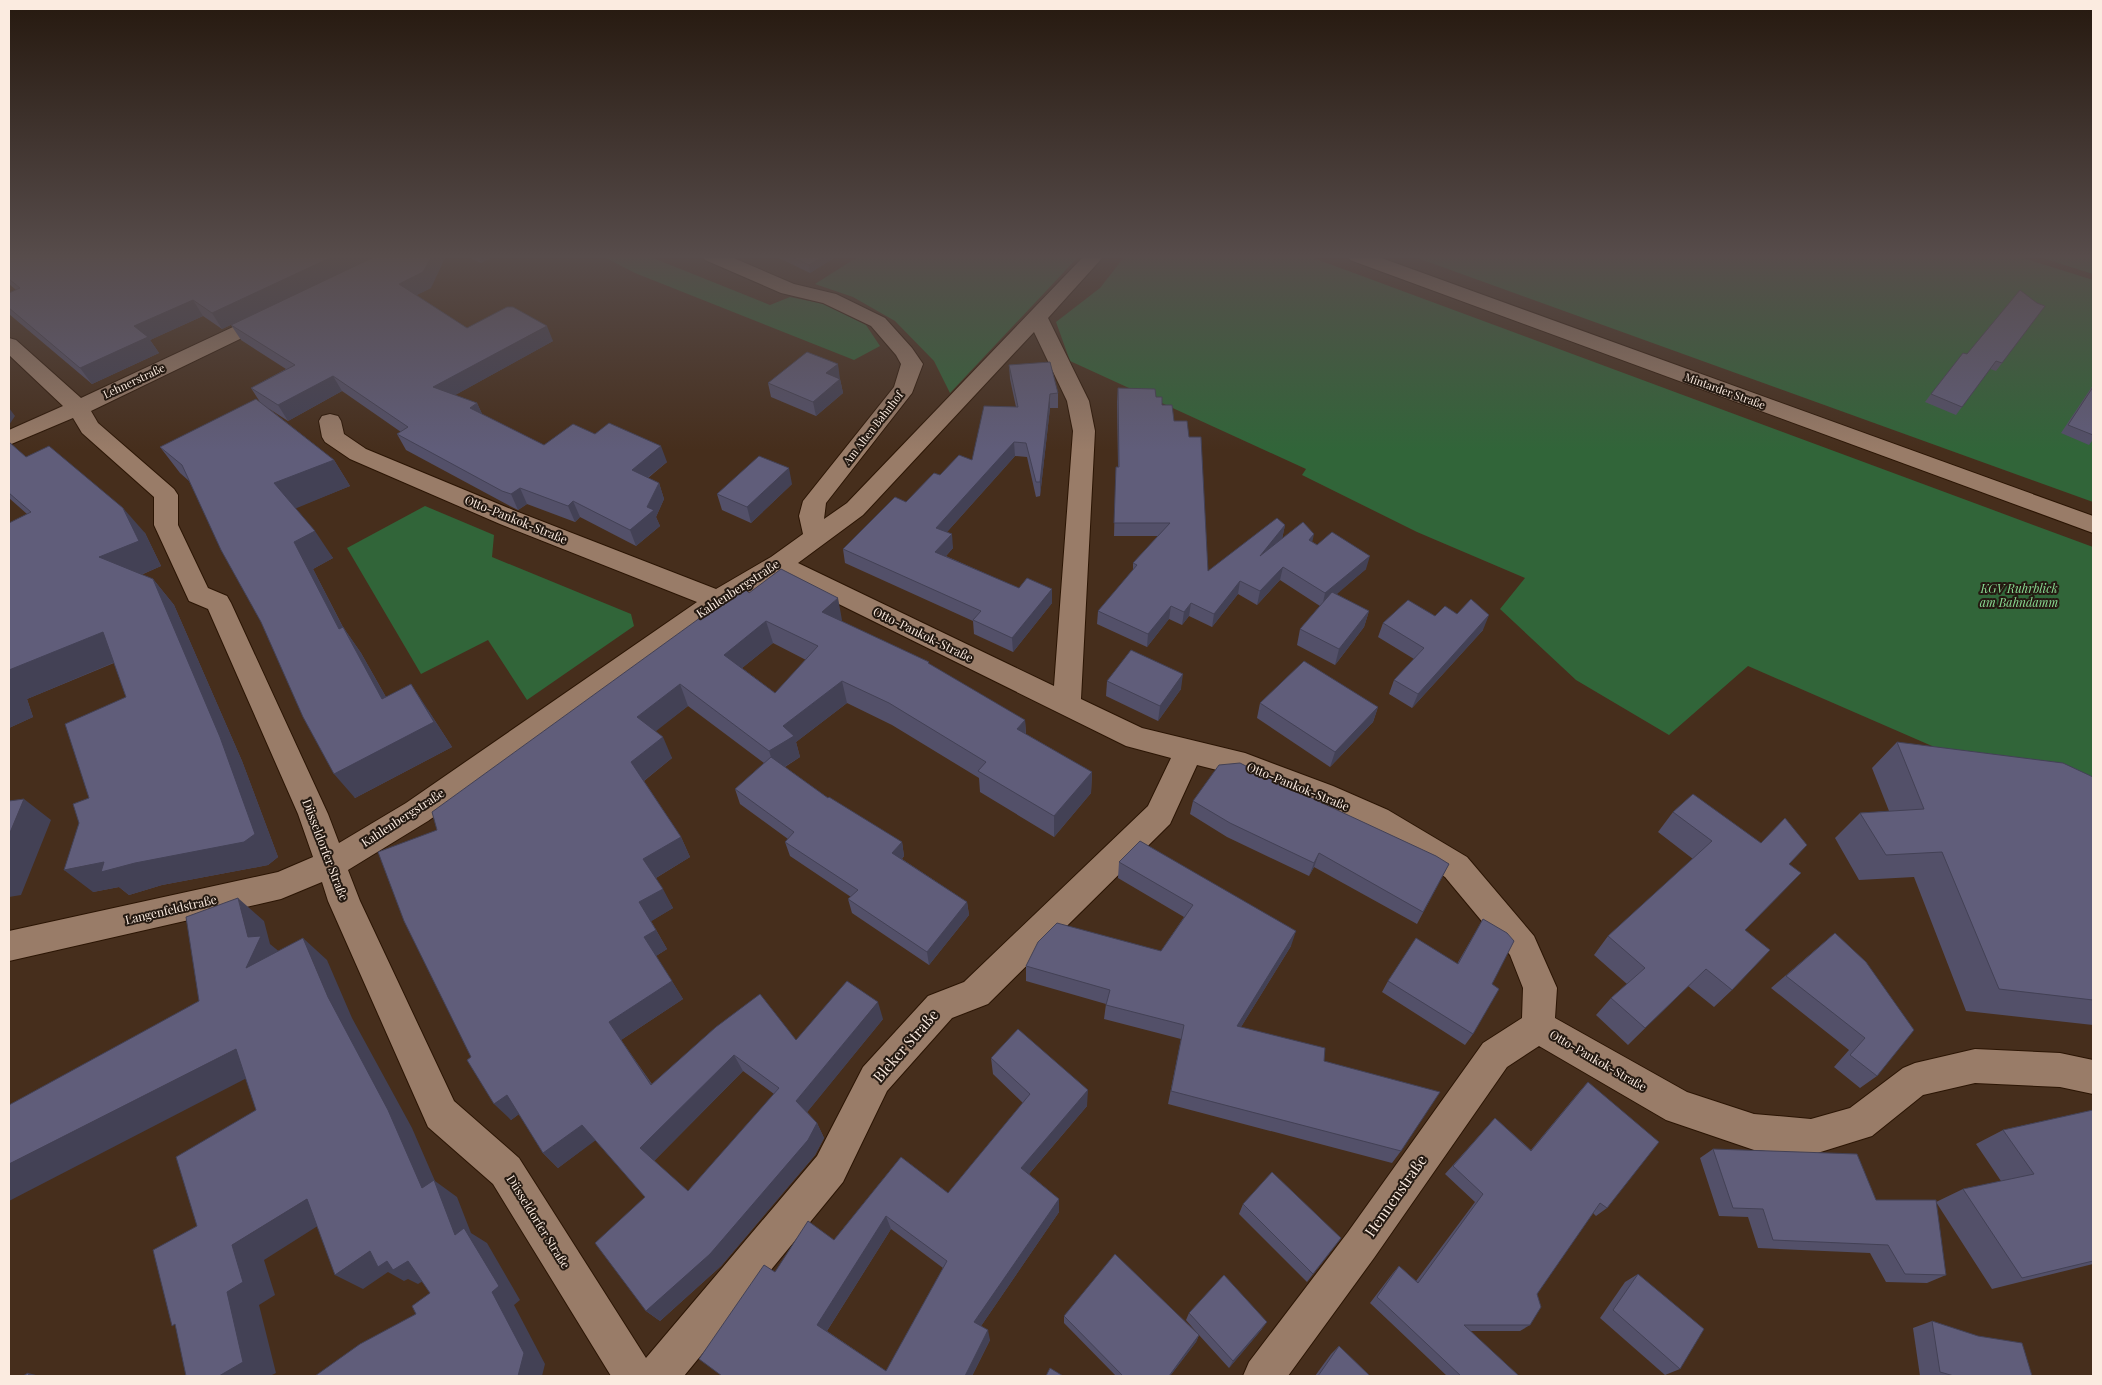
<svg xmlns="http://www.w3.org/2000/svg" width="2102" height="1385" font-family="'Playfair Display',serif">
  <style>
    .green { fill: #316539 }
    .lines { fill: none; stroke-linecap: round; stroke-linejoin: round }
    .street-casing { stroke: #2b1504; stroke-width: 2 }
    .street { fill: #997c68; fill-rule: evenodd }
    .wall { fill: #535069; fill-rule: evenodd }
    .shaded-wall { fill: #434155 }
    .building { fill: #605d7a; stroke: #434155; fill-rule: evenodd }
    .labels { text-anchor: middle; stroke-width: 4; stroke-linejoin: round; paint-order: stroke }
    .far-street-label { font-size: 11px; fill: #fbebe0; stroke: #241911 }
    .street-label { font-size: 12px; fill: #fbebe0; stroke: #241911 }
    .park-label { font-size: 12px; font-style: italic; fill: #89d992; stroke: #241911 }
    .near-street-label { font-size: 15px; fill: #fbebe0; stroke: #241911 }
  </style>
  <rect width="100%" height="100%" fill="#462e1c"/>
  <!-- green -->
  <g class="green">
    <polygon points="602,256 648,256 770,305 790,297 824,304 866,325 880,346 854,360 635,273"/>
    <polygon points="859,256 1079,256 950,393 934,361 895,321 853,297 815,284"/>
    <polygon points="1125,256 1308,256 2093,547 2093,816 1748,666 1669,735 1576,680 1500,609 1525,578 1417,532 1302,475 1306,469 1070,361 1056,322 1100,288"/>
    <polygon points="1412,256 2017,256 2093,280 2093,502"/>
    <polygon points="2036,256 2093,256 2093,274"/>
    <polygon points="425,506 494,535 492,557 631,614 634,626 527,700 488,640 421,674 347,548"/>
  </g>
  <g class="lines">
    <defs>
      <g id="street">
        <path d="M703,256H729L794,284L836,294L885,318L912,348L923,364L912,393L826,503L824,519L847,503L1084,256H1104L1048,318L1089,401L1095,431L1081,699L1142,728L1245,753L1333,786L1388,810L1467,857L1534,936L1557,988L1555,1018L1687,1092L1754,1114L1811,1119L1850,1108L1903,1068L1915,1063L1975,1049L2060,1053L2093,1060V1094L2060,1087L1975,1083L1923,1095L1872,1136L1811,1155L1754,1150L1666,1120L1539,1046L1507,1067L1374,1258L1288,1376H1243L1249,1362L1348,1232L1483,1043L1522,1018L1523,988L1510,955L1445,877L1366,828L1313,804L1241,776L1197,765L1170,824L988,1004L952,1018L887,1091L843,1182L684,1376H611L493,1184L428,1127L328,901L322,882L281,899L9,961V931L278,872L313,857L298,814L208,609L189,601L154,525V497L82,433L73,418L9,445V430L63,406L9,355V338L16,340L81,398L263,313L270,311L277,313L280,317L277,321L91,411L98,423L174,489L178,495V525L208,588L227,596L231,603L328,814L339,843L406,803L697,602L500,524L350,459L325,442L322,437L319,421L322,416L330,414L338,416L341,421L344,434L366,449L518,512L716,589L771,557L803,534L799,516L803,501L894,387L901,364L896,355L871,326L823,303L781,293L705,260ZM1034,332L1067,401L1073,431L1054,686L798,563L863,515ZM780,575L1126,746L1171,758L1148,806L964,982L928,996L863,1067L817,1156L646,1358L519,1158L454,1101L360,901L348,870L428,821L727,607Z"/>
        <polygon points="1348,256 1376,256 2093,516 2093,533 1350,260"/>
      </g>
    </defs>
    <!-- street casing -->
    <use href="#street" class="street-casing"/>
    <!-- street -->
    <use href="#street" class="street"/>
  </g>
  <!-- wall -->
  <g class="wall">
    <polygon points="9,256 375,256 222,329 203,316 150,340 159,353 92,384 9,314 9,293 16,290 9,284"/>
    <polygon points="466,256 494,256 481,263"/>
    <polygon points="775,256 837,256 810,273"/>
    <polygon points="431,288 416,295 467,328 553,341 455,395 477,403 482,414 544,445 595,434 667,462 648,478 659,483 664,499 656,517 660,526 636,546 580,517 575,522 527,504 518,510 510,506 406,450 397,434 401,432 342,391 288,421 268,408 334,460 350,486 295,508 333,558 313,569 343,627 361,653 386,697 428,710 452,747 355,798 261,622 189,481 180,473 160,447 260,402 251,388 286,369 241,340 231,325"/>
    <polygon points="2037,303 2045,306 1996,371 1990,369 1956,415 1925,402 1931,394 1967,354"/>
    <polygon points="1009,365 1058,393 1058,408 1050,408 1040,496 1036,497 1027,457 1015,456 947,532 953,548 946,556 1052,603 1013,652 974,634 973,621 845,563 843,549 906,502 940,475 972,460 1016,407 1010,379"/>
    <polygon points="840,379 843,393 816,416 771,397 768,383"/>
    <polygon points="2093,385 2093,441 2092,441 2089,445 2061,433"/>
    <polygon points="1118,388 1156,397 1174,421 1189,437 1208,571 1285,525 1282,539 1312,542 1366,569 1336,594 1369,611 1364,627 1335,665 1297,645 1300,629 1320,606 1280,580 1257,605 1238,594 1212,627 1189,616 1182,625 1169,619 1147,647 1097,624 1098,611 1133,570 1133,563 1158,536 1114,536 1116,467 1118,467 1117,402"/>
    <polygon points="9,442 26,457 145,533 161,566 141,575 153,579 174,605 242,761 278,857 268,865 162,885 129,895 119,887 93,892 89,798 126,697 114,663 27,699 33,717 9,728 27,514 9,498"/>
    <polygon points="792,484 751,523 722,510 717,494"/>
    <path d="M749,593L842,620L841,621L929,662V664L1025,720L1026,734L1092,772L1091,793L1054,837L980,792L979,778L892,725L847,703L796,742L800,757L785,767L828,798L902,842L904,856L902,859L967,902L969,915L929,965L852,913L848,899L851,897L790,856L785,842L788,839L740,804L735,789L764,763L688,706L655,731L672,758L644,781L681,837L690,857L656,878L673,908L651,921L667,949L656,956L683,999L621,1040L652,1084L716,1027L796,1040L883,1019L807,1112L817,1123L824,1138L815,1155L721,1266L660,1321L646,1311L645,1197L595,1140L558,1168L543,1153L519,1114L511,1120L471,1057L437,830ZM773,643L806,660L775,693L742,668ZM743,1071L774,1094L688,1191L654,1161Z"/>
    <polygon points="1457,614 1483,630 1412,708 1389,694 1394,680 1414,659 1378,637 1383,623 1435,616"/>
    <polygon points="1107,681 1181,689 1158,721 1106,696"/>
    <polygon points="1260,703 1378,707 1373,722 1330,767 1257,718"/>
    <polygon points="1897,742 2093,777 2093,1025 1966,1011 1914,877 1859,880 1835,838 1860,813 1889,811 1872,768"/>
    <polygon points="1279,783 1449,864 1417,924 1314,867 1309,876 1227,837 1190,814 1193,801"/>
    <polygon points="1673,812 1789,864 1745,930 1732,990 1714,1007 1688,986 1628,1045 1596,1015 1611,998 1627,984 1594,955 1608,936 1693,859 1658,832"/>
    <polygon points="1119,862 1291,946 1241,1027 1324,1061 1401,1151 1392,1163 1168,1104 1181,1039 1104,1019 1106,1004 1026,981 1026,966 1161,951 1184,917 1118,878"/>
    <polygon points="1483,919 1473,1034 1465,1045 1382,992 1388,981 1457,964"/>
    <polygon points="1835,933 1877,1076 1860,1088 1834,1067 1849,1050 1771,988"/>
    <path d="M991,1058L1087,1106L1029,1174L1059,1199V1212L981,1326L990,1340L972,1376H722L775,1272L834,1240L901,1157L948,1193L1023,1103L993,1074ZM891,1229L943,1268L886,1371L827,1331Z"/>
    <polygon points="1588,1082 1607,1208 1596,1216 1593,1213 1537,1294 1530,1325 1520,1331 1470,1331 1519,1376 1447,1376 1370,1303 1393,1273 1399,1266 1416,1281 1475,1202 1445,1174 1495,1118 1531,1150 1579,1092"/>
    <polygon points="2093,1110 2093,1264 1992,1289 1936,1202 1963,1189 2001,1181 1976,1144 2003,1130"/>
    <polygon points="1713,1149 1876,1200 1946,1275 1927,1283 1886,1282 1870,1253 1758,1248 1748,1217 1719,1216 1700,1158"/>
    <polygon points="1243,1204 1341,1238 1307,1282 1239,1214"/>
    <polygon points="1638,1274 1680,1369 1665,1375 1600,1318 1625,1282"/>
    <polygon points="1189,1313 1262,1329 1229,1368 1199,1335 1196,1342 1170,1376 1116,1376 1064,1323 1064,1316 1198,1334 1186,1320"/>
    <polygon points="1932,1321 2032,1376 1920,1376 1913,1328"/>
    <polygon points="1339,1346 1370,1376 1315,1376 1331,1354"/>
  </g>
  <!-- shaded-wall -->
  <g class="shaded-wall">
    <polygon points="334,256 375,256 222,329 212,313"/>
    <polygon points="432,256 446,256 431,288 407,300 399,284"/>
    <polygon points="479,256 494,256 481,263"/>
    <polygon points="823,256 837,256 810,273 809,265"/>
    <polygon points="193,300 203,316 150,340 159,353 92,384 80,368 134,326"/>
    <polygon points="547,326 553,341 441,403 433,387"/>
    <polygon points="838,364 840,379 826,373"/>
    <polygon points="333,376 342,391 288,421 278,405"/>
    <polygon points="840,379 843,393 816,416 813,402"/>
    <polygon points="1050,394 1050,408 1040,496 1040,482"/>
    <polygon points="477,403 484,418 470,408"/>
    <polygon points="9,408 15,416 9,425"/>
    <polygon points="1014,442 1015,456 938,542 936,528"/>
    <polygon points="661,446 667,462 637,486 632,470"/>
    <polygon points="334,460 350,486 292,510 274,483"/>
    <polygon points="789,468 792,484 751,523 747,507"/>
    <polygon points="659,483 664,499 656,517 660,526 636,546 630,530 647,507"/>
    <polygon points="520,488 527,504 518,510 511,494"/>
    <polygon points="573,501 580,517 575,522 568,506"/>
    <polygon points="123,508 145,533 161,566 122,583 99,557"/>
    <polygon points="1285,525 1282,539 1260,556"/>
    <polygon points="315,531 333,558 313,569 357,655 339,629 294,542"/>
    <polygon points="952,534 953,548 937,566 935,552"/>
    <polygon points="1314,534 1311,548 1309,540"/>
    <polygon points="1370,556 1366,569 1322,607 1325,593"/>
    <polygon points="1283,567 1280,580 1257,605 1260,591"/>
    <polygon points="153,579 174,605 242,761 278,857 268,865 162,885 129,895 119,887 93,892 64,870 104,862 135,863"/>
    <polygon points="1240,581 1238,594 1212,627 1214,614"/>
    <polygon points="1052,589 1052,603 1013,652 1012,638"/>
    <polygon points="838,598 842,620 827,635 822,612"/>
    <polygon points="1191,603 1189,616 1182,625 1184,612"/>
    <polygon points="1171,606 1169,619 1147,647 1148,634"/>
    <polygon points="1369,611 1364,627 1335,665 1339,649"/>
    <polygon points="1489,615 1483,630 1412,708 1418,694"/>
    <polygon points="766,621 773,643 731,677 724,655"/>
    <polygon points="343,627 361,653 401,724 382,699"/>
    <polygon points="103,632 127,657 27,699 33,717 9,728 9,670"/>
    <polygon points="1183,674 1181,689 1158,721 1160,706"/>
    <polygon points="842,681 847,703 796,742 800,757 776,772 769,751 783,726"/>
    <polygon points="411,684 428,710 452,747 355,798 334,774"/>
    <polygon points="680,684 688,706 646,739 637,717"/>
    <polygon points="1378,707 1373,722 1330,767 1335,752"/>
    <polygon points="1025,720 1026,742 1017,729"/>
    <polygon points="663,737 672,758 641,783 631,762"/>
    <polygon points="1092,772 1091,793 1054,837 1054,816"/>
    <polygon points="24,799 51,820 21,895 9,897 9,835"/>
    <polygon points="681,837 690,857 654,879 643,859"/>
    <polygon points="902,842 904,856 895,867 892,853"/>
    <polygon points="1319,853 1314,867 1309,876 1314,863"/>
    <polygon points="663,889 673,908 650,922 639,902"/>
    <polygon points="238,898 264,921 270,944 287,958 246,968 248,937"/>
    <polygon points="967,902 969,915 929,965 927,952"/>
    <polygon points="656,930 667,949 656,956 644,937"/>
    <polygon points="1296,931 1291,946 1233,1040 1237,1026"/>
    <polygon points="303,938 327,960 352,1018 412,1128 435,1181 457,1197 471,1233 487,1243 520,1300 514,1305 545,1364 542,1376 518,1376 455,1235 422,1188 328,997"/>
    <polygon points="672,981 683,999 621,1040 663,1101 651,1085 609,1022"/>
    <polygon points="878,1002 883,1019 804,1116 796,1101"/>
    <polygon points="236,1049 264,1069 9,1201 9,1164"/>
    <polygon points="734,1055 743,1071 653,1162 640,1148"/>
    <polygon points="1088,1090 1087,1106 1022,1182 1021,1168"/>
    <polygon points="507,1095 523,1111 511,1120 494,1104"/>
    <polygon points="817,1123 824,1138 815,1155 721,1266 660,1321 646,1311"/>
    <polygon points="582,1125 596,1140 558,1168 543,1153"/>
    <polygon points="307,1199 335,1215 264,1260 275,1295 259,1305 276,1373 270,1376 219,1376 227,1292 232,1245"/>
    <polygon points="1059,1199 1059,1212 977,1332 974,1322"/>
    <polygon points="886,1216 891,1229 825,1334 817,1325"/>
    <polygon points="370,1251 408,1261 433,1275 418,1284 408,1279 404,1281 388,1272 363,1289 335,1275"/>
    <polygon points="1267,1322 1262,1329 1229,1368 1233,1361"/>
    <polygon points="988,1330 990,1340 972,1376 965,1376"/>
    <polygon points="1199,1335 1196,1342 1170,1376 1169,1376"/>
    <polygon points="28,1373 40,1376 29,1376"/>
  </g>
  <!-- building -->
  <g class="building">
    <polygon points="9,256 334,256 212,313 193,300 134,326 148,337 80,368 9,308 9,293 20,288 9,279"/>
    <polygon points="376,256 432,256 423,272 399,284 467,328 507,307 513,307 547,326 433,387 477,403 470,408 544,445 573,424 595,434 609,423 661,446 632,470 659,483 647,507 654,510 630,530 573,501 568,506 520,488 511,494 502,491 397,434 408,427 333,376 278,405 251,388 295,365 231,325"/>
    <polygon points="790,256 823,256 809,265"/>
    <polygon points="2020,290 2037,303 2045,306 2002,363 1996,361 1962,407 1931,394 1963,353 1967,354"/>
    <polygon points="807,352 838,364 826,373 840,379 813,402 768,383"/>
    <polygon points="1050,362 1058,393 1050,394 1040,482 1036,482 1026,443 1014,442 936,528 952,534 935,552 1019,588 1027,578 1052,589 1012,638 973,620 981,611 843,549 895,497 906,502 934,473 940,475 959,455 972,460 984,406 1018,407 1009,365"/>
    <polygon points="2093,387 2093,435 2068,425"/>
    <polygon points="1118,388 1155,389 1156,397 1162,397 1162,405 1172,405 1174,421 1187,421 1189,437 1201,437 1208,571 1277,518 1285,525 1260,556 1303,522 1314,534 1309,540 1317,545 1332,532 1370,556 1325,593 1283,567 1260,591 1240,581 1214,614 1191,603 1184,612 1171,606 1148,634 1098,611 1137,565 1133,563 1170,523 1114,523 1116,467 1119,467"/>
    <polygon points="256,399 334,460 274,483 315,531 294,542 339,629 343,627 382,699 411,684 434,722 334,774 303,717 261,622 221,550 182,465 160,447"/>
    <polygon points="9,442 26,457 49,446 123,508 139,541 99,557 153,579 220,737 255,834 244,842 135,863 101,872 104,862 64,870 79,823 73,804 89,798 65,724 126,697 103,632 9,670 9,523 31,512 9,493"/>
    <polygon points="759,456 789,468 747,507 717,494"/>
    <path d="M781,569L838,598L822,612L929,662L928,663L1025,720L1017,729L1092,772L1054,816L978,771L986,762L889,703L842,681L783,726L794,736L769,751L680,684L637,717L663,737L631,762L681,837L643,859L663,889L639,902L656,930L644,937L672,981L609,1022L651,1085L716,1027L760,994L796,1040L847,981L878,1002L796,1101L817,1123L808,1140L710,1254L646,1311L595,1243L645,1197L582,1125L543,1153L507,1095L494,1104L467,1060L471,1057L404,921L378,852L437,830L432,812L715,607L744,587L749,593ZM766,621L818,646L775,693L724,655ZM734,1055L779,1088L688,1191L640,1148Z"/>
    <polygon points="1332,592 1369,611 1339,649 1300,629"/>
    <polygon points="1471,599 1489,615 1418,694 1394,680 1424,648 1383,623 1408,600 1435,616 1445,606 1457,614"/>
    <polygon points="1131,650 1183,674 1160,706 1107,681"/>
    <polygon points="1304,661 1378,707 1335,752 1260,703"/>
    <polygon points="1897,742 2063,763 2093,777 2093,1000 1999,989 1942,852 1886,855 1860,813 1924,809"/>
    <polygon points="771,757 828,798 829,797 902,842 892,853 967,902 927,952 848,899 858,890 785,842 794,832 735,789"/>
    <polygon points="1240,763 1279,783 1436,856 1449,864 1423,912 1319,853 1314,863 1230,823 1193,801 1219,765"/>
    <polygon points="1693,794 1761,843 1785,818 1807,845 1789,864 1801,873 1745,930 1770,950 1732,990 1706,969 1645,1028 1611,998 1645,968 1608,936 1712,841 1673,812"/>
    <polygon points="24,799 9,835 9,801"/>
    <polygon points="1140,841 1296,931 1237,1026 1325,1048 1324,1061 1440,1092 1401,1151 1171,1091 1184,1025 1106,1005 1110,990 1026,966 1038,942 1057,923 1161,951 1193,905 1119,862"/>
    <polygon points="238,898 248,937 261,936 246,968 303,938 328,997 388,1110 422,1188 434,1180 455,1235 464,1228 499,1286 492,1292 524,1353 518,1376 315,1376 360,1344 416,1314 412,1306 430,1293 408,1261 393,1270 387,1261 378,1267 370,1251 335,1275 307,1199 232,1245 243,1282 227,1292 243,1362 219,1376 186,1376 175,1324 172,1326 153,1250 197,1226 176,1157 256,1110 236,1049 9,1164 9,1105 199,1001 186,917"/>
    <polygon points="1483,919 1507,933 1514,941 1492,984 1499,989 1473,1034 1388,981 1416,938 1458,964"/>
    <polygon points="1835,933 1866,962 1914,1030 1877,1076 1850,1055 1865,1038 1786,976"/>
    <path d="M1018,1029L1088,1090L1021,1168L1059,1199L974,1322L988,1330L965,1376H722L699,1359L764,1265L775,1272L808,1221L834,1240L901,1157L948,1193L1030,1094L991,1058ZM886,1216L947,1261L886,1371L817,1325Z"/>
    <polygon points="1588,1082 1659,1142 1607,1208 1600,1203 1537,1294 1541,1307 1530,1325 1464,1325 1519,1376 1461,1376 1377,1297 1399,1266 1418,1283 1483,1194 1453,1166 1495,1118 1531,1151"/>
    <polygon points="2093,1110 2093,1261 2022,1278 1963,1189 2034,1174 2003,1130"/>
    <polygon points="1713,1149 1857,1154 1876,1200 1936,1200 1946,1275 1905,1274 1888,1245 1773,1240 1763,1209 1733,1208"/>
    <polygon points="1272,1172 1341,1238 1313,1274 1243,1204"/>
    <polygon points="1115,1254 1199,1335 1169,1376 1123,1376 1064,1316"/>
    <polygon points="1638,1274 1704,1329 1680,1369 1613,1310"/>
    <polygon points="1224,1275 1267,1322 1233,1361 1189,1313"/>
    <polygon points="1932,1321 1978,1336 2022,1343 2032,1376 1954,1376 1940,1372"/>
    <polygon points="1339,1346 1370,1376 1318,1376"/>
    <polygon points="1050,1368 1063,1376 1046,1376"/>
    <polygon points="28,1373 29,1376 23,1376"/>
  </g>
  <!-- sky -->
  <linearGradient id="sky" x2="0" y2="1"><stop stop-color="#26190f"/><stop offset="0.57" stop-color="#574c4b"/><stop offset="1" stop-color="#574c4b" stop-opacity="0"/></linearGradient>
  <rect width="2102" height="450" fill="url(#sky)"/>
  <g class="labels">
    <!-- far-street labels -->
    <g class="far-street-label">
      <text transform="translate(134 381) rotate(-25)" y="4">Lehnerstraße</text>
      <text transform="translate(1725 391) rotate(20)" y="4">Mintarder Straße</text>
      <text transform="translate(873 428) rotate(-52)" y="4">Am Alten Bahnhof</text>
    </g>
    <!-- street labels -->
    <g class="street-label">
      <text transform="translate(516 520) rotate(22)" y="4">Otto-Pankok-Straße</text>
      <text transform="translate(738 589) rotate(-33)" y="4">Kahlenbergstraße</text>
      <text transform="translate(923 635) rotate(26)" y="4">Otto-Pankok-Straße</text>
      <text transform="translate(1298 787) rotate(22)" y="4">Otto-Pankok-Straße</text>
      <text transform="translate(403 818) rotate(-33)" y="4">Kahlenbergstraße</text>
      <text transform="translate(325 850) rotate(69)" y="4">Düsseldorfer Straße</text>
      <text transform="translate(171 910) rotate(-13)" y="4">Langenfeldstraße</text>
      <text transform="translate(1598 1061) rotate(30)" y="4">Otto-Pankok-Straße</text>
      <text transform="translate(538 1222) rotate(58)" y="4">Düsseldorfer Straße</text>
    </g>
    <!-- park labels -->
    <g class="park-label">
      <text x="2019" y="593">KGV Ruhrblick<tspan x="2019" dy="14">am Bahndamm</tspan></text>
    </g>
    <!-- near-street labels -->
    <g class="near-street-label">
      <text transform="translate(906 1046) rotate(-49)" y="5">Bleker Straße</text>
      <text transform="translate(1396 1196) rotate(-55)" y="5">Hennenstraße</text>
    </g>
  </g>
  <!-- border -->
  <rect width="2102" height="1385" fill="none" stroke="#fbebe0" stroke-width="20"/>
</svg>
